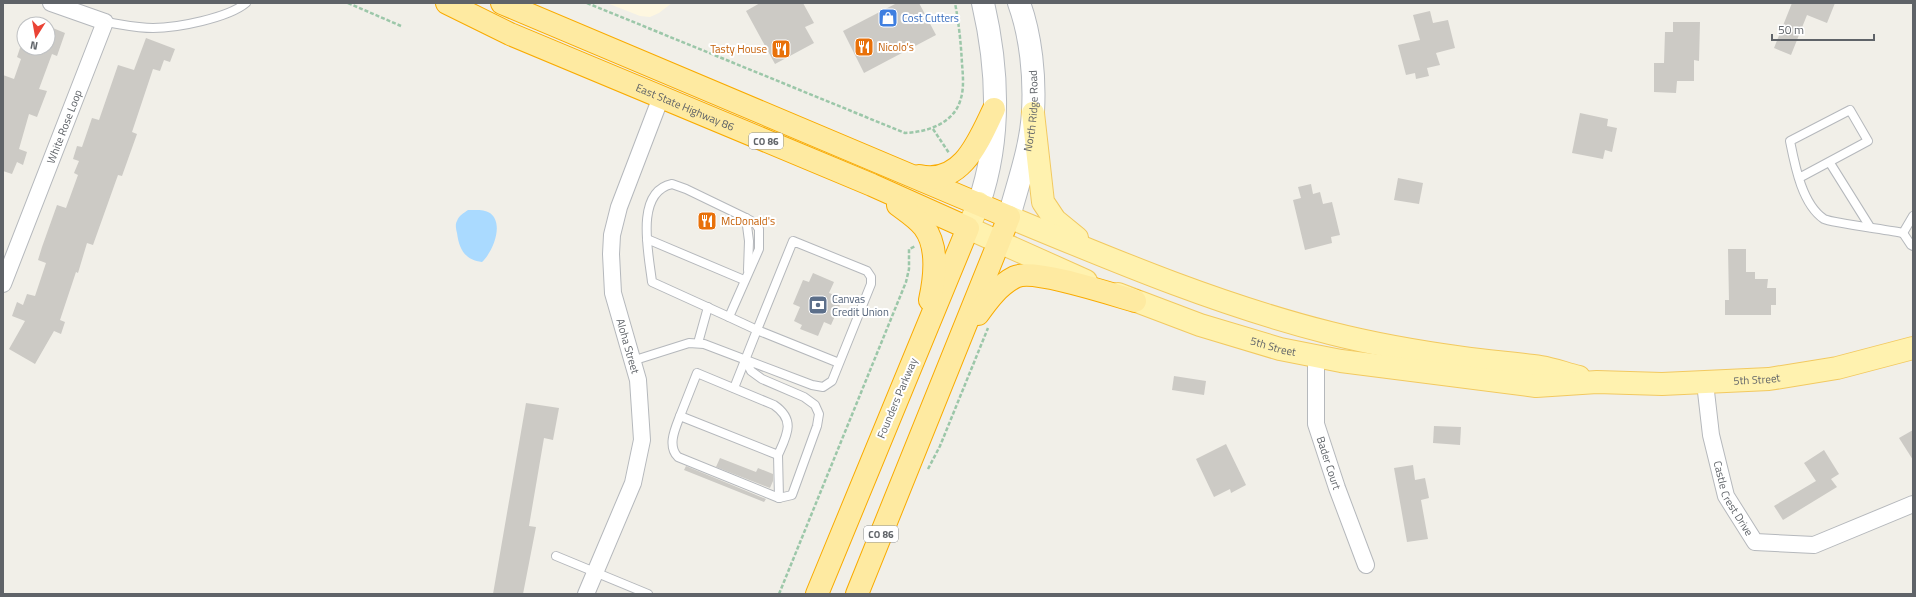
<svg xmlns="http://www.w3.org/2000/svg" width="1916" height="597" font-family="'Titillium Web',sans-serif">
  <style>
    .commercial { fill: #fef7e0 }
    .water { fill: #aadaff }
    .building { fill: #cccac5 }
    .lines { fill: none; stroke-linecap: round; stroke-linejoin: round }
    .service-casing { stroke: #b5b8bc; stroke-width: 10 }
    .minor-casing { stroke: #b5b8bc; stroke-width: 18 }
    .secondary-casing { stroke: #b6babf; stroke-width: 24 }
    .primary-casing { stroke: #f2c960; stroke-width: 24 }
    .trunk-casing { stroke: #f9ab00; stroke-width: 24 }
    .path { stroke: #9cc7a9; stroke-width: 2.5; stroke-dasharray: 4 2; stroke-linecap: butt }
    .service { stroke: #fff; stroke-width: 8 }
    .minor { stroke: #fff; stroke-width: 16 }
    .secondary { stroke: #fff; stroke-width: 22 }
    .primary { stroke: #fff2af; stroke-width: 22 }
    .trunk { stroke: #feeaa1; stroke-width: 22 }
    .labels { text-anchor: middle; stroke-width: 4; stroke-linejoin: round; paint-order: stroke }
    .shield { fill: #fff; stroke: #8f9295; stroke-width: 1 }
    .shield-label { font-size: 10px; font-weight: bold; fill: #5f6368 }
    .shop-label { font-size: 11px; fill: #366cbe; stroke: #fff; text-anchor: start }
    .food-label { font-size: 11px; fill: #c56008; stroke: #fff; text-anchor: start }
    .street-label { font-size: 11px; fill: #5f6368; stroke: #fff }
    .service-label { font-size: 11px; fill: #4e5e75; stroke: #fff; text-anchor: start }
  </style>
  <rect width="100%" height="100%" fill="#f1efe8"/>
  <!-- commercial -->
  <polygon class="commercial" points="607,3 672,3 659,13 650,17 640,16"/>
  <!-- water -->
  <path class="water" d="M468,210C475,210 484,209 490,213C505,224 492,253 482,262C465,260 459,249 457,233C456,229 455,224 457,221C459,215 464,213 468,210Z"/>
  <!-- building -->
  <g class="building">
    <polygon points="760,3 803,3 814,23 805,27 814,43 775,64 746,11"/>
    <polygon points="897,3 919,3 936,35 864,73 843,31"/>
    <polygon points="1792,3 1835,3 1827,23 1807,15 1791,55 1774,48"/>
    <polygon points="1430,11 1433,23 1448,20 1455,48 1436,53 1440,65 1427,68 1429,76 1416,79 1415,73 1406,75 1398,45 1420,40 1413,15"/>
    <polygon points="1673,22 1700,22 1699,61 1694,60 1694,81 1677,81 1676,93 1654,92 1654,63 1664,63 1665,32 1673,32"/>
    <polygon points="48,26 65,33 57,56 52,54 39,89 47,91 37,117 29,114 19,149 27,152 23,165 17,162 12,174 3,171 3,75 14,79 21,59 17,57 20,48 48,48"/>
    <polygon points="146,38 175,49 170,62 164,60 160,71 153,69 132,132 137,134 122,176 118,175 93,245 87,243 78,273 76,272 60,320 65,322 61,334 54,331 35,364 9,349 25,321 12,316 17,302 23,305 27,294 35,296 46,263 38,260 42,247 57,205 66,208 78,175 74,173 79,161 73,159 77,146 82,147 92,118 99,120 118,65 134,70"/>
    <polygon points="1580,113 1608,119 1607,126 1617,128 1612,152 1605,150 1603,159 1572,153"/>
    <polygon points="1398,178 1423,183 1419,204 1394,200"/>
    <polygon points="1311,184 1313,194 1320,192 1323,204 1332,202 1340,235 1331,237 1332,243 1305,250 1293,200 1301,198 1298,187"/>
    <polygon points="1728,249 1746,249 1746,272 1755,272 1755,279 1768,279 1767,288 1776,288 1776,305 1771,305 1771,315 1725,315 1725,300 1729,300"/>
    <polygon points="813,273 834,282 829,293 843,298 831,325 824,322 818,336 800,329 802,325 794,321 800,307 793,304 803,280 809,282"/>
    <polygon points="1174,376 1206,381 1204,395 1172,390"/>
    <polygon points="526,403 559,408 553,440 544,438 529,526 536,527 523,594 493,594"/>
    <polygon points="1434,426 1461,427 1460,445 1433,443"/>
    <polygon points="1913,430 1913,460 1899,438"/>
    <polygon points="1226,444 1246,485 1231,493 1230,489 1214,497 1196,459"/>
    <polygon points="1824,450 1839,474 1831,479 1837,487 1783,520 1774,506 1816,481 1804,463"/>
    <polygon points="720,458 756,472 758,468 773,474 773,481 770,488 716,467"/>
    <polygon points="1413,465 1415,480 1425,478 1429,498 1421,500 1428,539 1407,542 1394,468"/>
    <polygon points="686,466 766,499 764,502 684,470"/>
  </g>
  <g class="lines">
    <defs>
      <g id="service">
        <path d="M105,22C120,24 137,28 153,28C177,28 228,18 246,3"/>
        <polyline points="1830,163 1870,227"/>
        <path d="M1799,178L1868,141L1850,110L1790,141C1795,166 1802,204 1824,219C1832,223 1890,230 1903,233L1913,216"/>
        <path d="M672,184L686,189L746,218L755,223L759,229V249L729,317L652,282C649,255 634,192 672,184Z"/>
        <polyline points="746,218 749,241 748,270"/>
        <polyline points="1903,233 1911,245 1913,246"/>
        <polyline points="647,239 744,280"/>
        <polyline points="729,317 757,330 734,388"/>
        <polyline points="698,343 708,307"/>
        <polyline points="632,361 689,343 704,344 812,385 823,387 832,381 871,284 871,277 867,271 793,241 757,330 839,363"/>
        <path d="M697,373L774,405C796,420 787,435 778,455L680,416Z"/>
        <path d="M680,416C675,429 667,446 678,457L779,498L792,495L817,426L819,414L815,405L804,397L762,379L751,371L745,359"/>
        <polyline points="778,455 779,498"/>
        <polyline points="556,556 648,594"/>
      </g>
      <g id="minor">
        <path id="s1" d="M3,284L105,22L51,3"/>
        <path id="s2" d="M1316,356V424L1337,488L1366,565"/>
        <path id="s3" d="M1705,383L1711,435L1726,496L1755,542L1814,545L1913,504"/>
        <polyline points="586,594 633,483 642,440 638,380 613,293 611,254 612,235 619,207 661,97"/>
      </g>
      <g id="secondary">
        <path d="M979,203C1001,139 998,68 983,3"/>
        <path id="s4" d="M1009,217C1018,183 1031,148 1033,112C1035,77 1031,36 1019,3"/>
      </g>
      <g id="primary">
        <polyline points="1033,113 1043,202 1055,220 1077,238"/>
        <polyline points="979,203 968,228 1086,281"/>
        <path d="M1009,217C1115,261 1219,305 1330,333C1373,344 1419,352 1463,358C1489,362 1515,363 1541,367C1554,369 1566,374 1579,377"/>
        <path id="s5" d="M1118,294L1200,325L1280,349L1341,361L1536,386L1597,382L1662,384L1769,379L1837,368L1913,348"/>
      </g>
      <g id="trunk">
        <path id="s6" d="M447,3L510,34L872,185L968,228L817,594"/>
        <polyline points="502,3 1009,217 857,594"/>
        <path d="M919,176C962,186 979,140 994,109"/>
        <path d="M898,205C906,211 917,218 924,227C939,247 935,277 930,300"/>
        <path d="M978,314C988,300 999,285 1015,277C1033,268 1114,295 1135,301"/>
      </g>
    </defs>
    <!-- service casing -->
    <use href="#service" class="service-casing"/>
    <!-- minor casing -->
    <use href="#minor" class="minor-casing"/>
    <!-- secondary casing -->
    <use href="#secondary" class="secondary-casing"/>
    <!-- primary casing -->
    <use href="#primary" class="primary-casing"/>
    <!-- trunk casing -->
    <use href="#trunk" class="trunk-casing"/>
    <!-- path -->
    <g class="path">
      <polyline points="348,3 401,26"/>
      <path d="M587,3L905,133C928,132 955,123 961,98C964,88 963,75 962,64C961,44 959,24 955,3"/>
      <polyline points="933,129 949,153"/>
      <polyline points="928,469 940,446 988,328"/>
      <polyline points="779,594 906,282 909,269 909,249 916,246"/>
    </g>
    <!-- service -->
    <use href="#service" class="service"/>
    <!-- minor -->
    <use href="#minor" class="minor"/>
    <!-- secondary -->
    <use href="#secondary" class="secondary"/>
    <!-- primary -->
    <use href="#primary" class="primary"/>
    <!-- trunk -->
    <use href="#trunk" class="trunk"/>
  </g>
  <!-- icons -->
  <defs>
    <symbol id="shop-square" viewBox="-11 -11 22 22"><rect x="-9" y="-9" width="18" height="18" rx="4" fill="#3f7fe0" stroke="#fff"/><path d="M-5-2.5h2.3a2.7 3.5 0 0 1 5.4 0H5L5.5 6h-11ZM-1.5-2.5h3a1.5 2.3 0 0 0-3 0Z" fill="#fff"/></symbol>
    <symbol id="restaurant-square" viewBox="-11 -11 22 22"><rect x="-9" y="-9" width="18" height="18" rx="4" fill="#e8710a" stroke="#fff"/><path d="M-5-6h1v4h1v-4h1v4h1v-4h1v5L-1.5 .5V6h-2V.5L-5-1ZM5-6V6H3V1.5H1.5Q1.5-4 5-6Z" fill="#fff"/></symbol>
    <symbol id="bank-square" viewBox="-11 -11 22 22"><rect x="-9" y="-9" width="18" height="18" rx="4" fill="#5c6f8a" stroke="#fff"/><path d="M-6-4H6V4H-6ZM0-2.3a2.3 2.3 0 1 0 0 4.6a2.3 2.3 0 1 0 0-4.6Z" fill="#fff"/></symbol>
  </defs>
  <g fill-rule="evenodd">
    <use href="#shop-square" x="877" y="7" width="22" height="22"/>
    <use href="#restaurant-square" x="853" y="36" width="22" height="22"/>
    <use href="#restaurant-square" x="770" y="38" width="22" height="22"/>
    <use href="#restaurant-square" x="696" y="210" width="22" height="22"/>
    <use href="#bank-square" x="807" y="294" width="22" height="22"/>
  </g>
  <g class="labels">
    <!-- shield labels -->
    <g class="shield">
      <rect x="749" y="133" width="34" height="16" rx="3"/>
      <rect x="864" y="526" width="34" height="16" rx="3"/>
    </g>
    <g class="shield-label">
      <text x="766" y="145">CO 86</text>
      <text x="881" y="538">CO 86</text>
    </g>
    <!-- shop labels -->
    <g class="shop-label">
      <text x="902" y="22">Cost Cutters</text>
    </g>
    <!-- food labels -->
    <g class="food-label">
      <text x="878" y="51">Nicolo's</text>
      <text x="767" y="53" text-anchor="end">Tasty House</text>
      <text x="721" y="225">McDonald's</text>
    </g>
    <!-- street labels -->
    <g class="street-label">
      <text dy="4" stroke="none"><textPath href="#s6" startOffset="260">East State Highway 86</textPath></text>
      <text dy="4" stroke="none"><textPath href="#s4" startOffset="109">North Ridge Road</textPath></text>
      <text dy="4" stroke="none"><textPath href="#s1" startOffset="169">White Rose Loop</textPath></text>
      <text transform="translate(628 346) rotate(74)" y="4">Aloha Street</text>
      <text dy="4" stroke="none"><textPath href="#s5" startOffset="164">5th Street</textPath></text>
      <text dy="4" stroke="none"><textPath href="#s5" startOffset="651">5th Street</textPath></text>
      <text transform="translate(897 398) rotate(-67)" y="4">Founders Parkway</text>
      <text dy="4" stroke="none"><textPath href="#s2" startOffset="109">Bader Court</textPath></text>
      <text dy="4" stroke="none"><textPath href="#s3" startOffset="120">Castle Crest Drive</textPath></text>
    </g>
    <!-- service labels -->
    <g class="service-label">
      <text x="832" y="303">Canvas<tspan x="832" dy="13">Credit Union</tspan></text>
    </g>
  </g>
  <!-- border -->
  <rect width="1916" height="597" fill="none" stroke="#5f6368" stroke-width="8"/>
  <!-- north arrow -->
  <g transform="translate(36 36) rotate(191)"><circle r="19" fill="#ffffff" stroke="#bfc1c3"/>
  <path d="M0-3L7 15L0 10L-7 15Z" fill="#ea4335"/>
  <text y="-6" font-size="11" font-weight="bold" text-anchor="middle" fill="#5f6368">N</text>
  </g>
  <!-- scale -->
  <path d="M1772 34v6h102v-6" fill="none" stroke="#5f6368" stroke-width="2"/>
  <text x="1778" y="34" font-size="12" fill="#5f6368" stroke="#ffffff" stroke-width="3" paint-order="stroke">50 m</text>
</svg>
